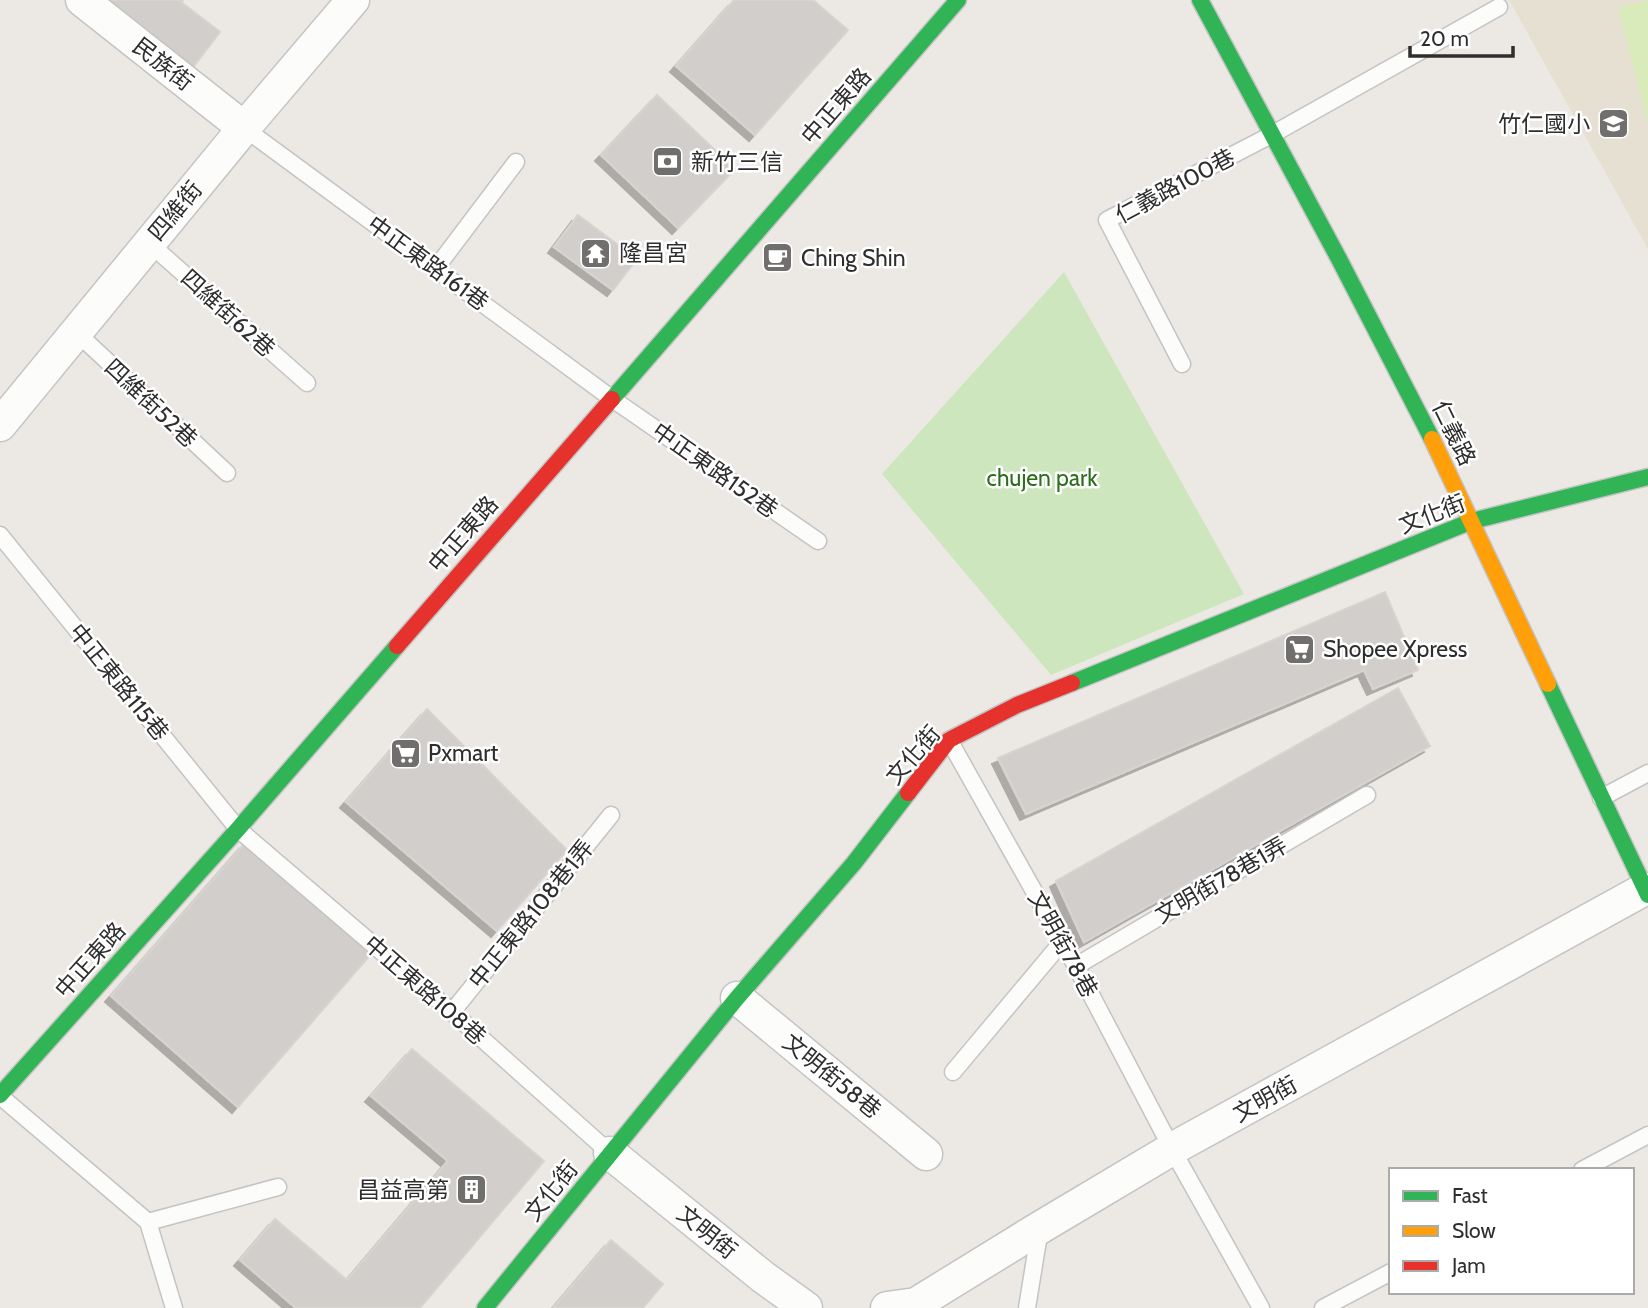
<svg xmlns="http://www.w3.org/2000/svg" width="1648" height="1308" font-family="Cabin,'Noto Sans TC',sans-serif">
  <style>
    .education { fill: #e6e0d3 }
    .green { fill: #cee6be }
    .pitch { fill: #d9eabb }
    .building { fill: #d1cecb; stroke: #d7d4d0; stroke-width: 2; filter: url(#shadow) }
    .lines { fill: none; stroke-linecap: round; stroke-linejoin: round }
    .lane-casing { stroke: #c5c4c5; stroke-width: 19 }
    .street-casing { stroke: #c5c4c5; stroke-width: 35 }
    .fast-casing { stroke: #c5c4c5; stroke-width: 19 }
    .slow-casing { stroke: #c5c4c5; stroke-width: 19 }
    .jam-casing { stroke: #c5c4c5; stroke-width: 19 }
    .lane { stroke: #fcfcfb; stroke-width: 16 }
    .street { stroke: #fcfcfb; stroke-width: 32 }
    .fast { stroke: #30b455; stroke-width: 16 }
    .slow { stroke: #ff9f0a; stroke-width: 16 }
    .jam { stroke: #e5322d; stroke-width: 16 }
    .labels { text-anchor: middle; stroke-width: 5; stroke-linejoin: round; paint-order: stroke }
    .street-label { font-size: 23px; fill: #2e2e2e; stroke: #fff }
    .poi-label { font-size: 23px; fill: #2e2e2e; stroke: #fff; text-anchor: start }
    .park-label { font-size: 23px; fill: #2c6e1b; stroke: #fff }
  </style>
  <defs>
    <filter id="shadow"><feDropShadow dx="-6" dy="6" stdDeviation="0" flood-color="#0004"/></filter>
  </defs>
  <rect width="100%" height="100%" fill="#ece8e4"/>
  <!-- education -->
  <polygon class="education" points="1509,0 1648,0 1648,249"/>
  <!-- green -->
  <polygon class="green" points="1064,272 1244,594 1051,675 882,474"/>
  <!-- pitch -->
  <polygon class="pitch" points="1648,0 1648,123 1618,8"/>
  <!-- building -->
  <g class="building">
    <polygon points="98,0 183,0 181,2 220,32 191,70"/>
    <polygon points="734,0 813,0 848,30 755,135 676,66"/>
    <polygon points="657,95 735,169 678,228 601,155"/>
    <polygon points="578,215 637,259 613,290 554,247"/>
    <polygon points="1385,592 1418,670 1373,689 1364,670 1026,814 998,758"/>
    <polygon points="1398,688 1430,746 1084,942 1056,881"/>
    <polygon points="427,709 567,850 497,931 346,802"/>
    <polygon points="245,843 372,953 238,1107 111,996"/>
    <polygon points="412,1049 544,1161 420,1308 296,1308 240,1260 275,1219 347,1280 448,1161 371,1096"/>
    <polygon points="611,1240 663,1284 643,1308 553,1308"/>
  </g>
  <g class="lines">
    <defs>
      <g id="lane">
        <polyline points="244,128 611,398 818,541"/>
        <polyline points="149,243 307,383"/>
        <polyline points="436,268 516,162"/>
        <polyline points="76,332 227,473"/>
        <polyline points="1182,364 1107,220 1273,134 1499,7"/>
        <polyline points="0,535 238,829 452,1012 610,1153"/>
        <polyline points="949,740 1076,966 1172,1149 1261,1308"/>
        <polyline points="1601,798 1648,773"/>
        <polyline points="1076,966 1367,795"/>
        <polyline points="452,1012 611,815"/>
        <polyline points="953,1072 1062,942"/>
        <polyline points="0,1096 148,1222 174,1308"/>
        <polyline points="1582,1170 1648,1135"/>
        <polyline points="148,1222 278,1187"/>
        <polyline points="1027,1308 1040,1228"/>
        <polyline points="1323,1308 1391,1272"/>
      </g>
      <g id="street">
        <polyline points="82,0 244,128"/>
        <polyline points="0,425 244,128 353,0"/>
        <polyline points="737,998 926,1154"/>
        <polyline points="610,1153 763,1277 806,1308"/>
        <polyline points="887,1308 916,1304 1041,1227 1172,1149 1645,889"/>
      </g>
      <g id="fast">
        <polyline points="1200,0 1339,259 1432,439"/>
        <polyline points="612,399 958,0"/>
        <polyline points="1072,683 1472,521 1648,477"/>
        <polyline points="1548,684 1648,895"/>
        <polyline points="0,1095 238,829 397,646"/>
        <polyline points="485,1308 737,998 854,863 908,793"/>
      </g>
      <polyline id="slow" points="1432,439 1548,684"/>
      <g id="jam">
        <polyline points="397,646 612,399"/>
        <polyline points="908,793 949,740 1017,705 1072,683"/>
      </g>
    </defs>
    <!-- lane casing -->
    <use href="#lane" class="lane-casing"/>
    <!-- street casing -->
    <use href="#street" class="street-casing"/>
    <!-- fast casing -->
    <use href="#fast" class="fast-casing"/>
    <!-- slow casing -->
    <use href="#slow" class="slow-casing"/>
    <!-- jam casing -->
    <use href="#jam" class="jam-casing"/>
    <!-- lane -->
    <use href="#lane" class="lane"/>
    <!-- street -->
    <use href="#street" class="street"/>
    <!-- fast -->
    <use href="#fast" class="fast"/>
    <!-- slow -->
    <use href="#slow" class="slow"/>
    <!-- jam -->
    <use href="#jam" class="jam"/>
  </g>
  <!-- icons -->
  <defs>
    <symbol id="school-square" viewBox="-11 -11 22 22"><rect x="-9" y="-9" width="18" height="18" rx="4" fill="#706f6e" stroke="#fff"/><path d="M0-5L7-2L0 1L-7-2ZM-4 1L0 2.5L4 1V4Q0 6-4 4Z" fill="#fff"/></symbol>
    <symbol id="bank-square" viewBox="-11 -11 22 22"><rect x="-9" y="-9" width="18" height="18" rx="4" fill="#706f6e" stroke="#fff"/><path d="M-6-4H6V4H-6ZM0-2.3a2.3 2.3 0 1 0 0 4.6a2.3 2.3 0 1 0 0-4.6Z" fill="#fff"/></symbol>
    <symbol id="temple-square" viewBox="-11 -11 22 22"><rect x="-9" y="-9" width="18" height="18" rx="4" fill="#706f6e" stroke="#fff"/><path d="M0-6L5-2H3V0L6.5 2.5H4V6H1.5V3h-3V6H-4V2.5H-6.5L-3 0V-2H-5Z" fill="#fff"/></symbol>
    <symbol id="cafe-square" viewBox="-11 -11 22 22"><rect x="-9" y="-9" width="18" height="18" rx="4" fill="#706f6e" stroke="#fff"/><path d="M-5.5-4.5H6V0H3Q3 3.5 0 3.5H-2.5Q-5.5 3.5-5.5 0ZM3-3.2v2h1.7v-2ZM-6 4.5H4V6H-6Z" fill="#fff"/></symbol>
    <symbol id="supermarket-square" viewBox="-11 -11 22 22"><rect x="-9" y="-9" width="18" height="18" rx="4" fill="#706f6e" stroke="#fff"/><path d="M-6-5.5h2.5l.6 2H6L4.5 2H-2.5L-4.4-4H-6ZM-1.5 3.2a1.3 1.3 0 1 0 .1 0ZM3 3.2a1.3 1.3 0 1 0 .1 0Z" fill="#fff"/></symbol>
    <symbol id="building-square" viewBox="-11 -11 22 22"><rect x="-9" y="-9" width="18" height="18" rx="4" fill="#706f6e" stroke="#fff"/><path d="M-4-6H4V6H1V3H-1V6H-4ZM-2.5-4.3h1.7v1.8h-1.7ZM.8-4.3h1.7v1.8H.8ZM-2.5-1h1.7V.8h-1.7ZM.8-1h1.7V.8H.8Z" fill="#fff"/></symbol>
  </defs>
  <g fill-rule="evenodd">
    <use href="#school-square" x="1596" y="106" width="35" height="35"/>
    <use href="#bank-square" x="650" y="144" width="35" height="35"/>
    <use href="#temple-square" x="578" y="236" width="35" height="35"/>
    <use href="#cafe-square" x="760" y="240" width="35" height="35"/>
    <use href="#supermarket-square" x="1282" y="632" width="35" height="35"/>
    <use href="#supermarket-square" x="388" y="736" width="35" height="35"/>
    <use href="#building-square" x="454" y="1172" width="35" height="35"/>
  </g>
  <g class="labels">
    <!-- street labels -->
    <g class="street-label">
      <text transform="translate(163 64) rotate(38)" y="8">民族街</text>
      <text transform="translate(836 106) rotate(-49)" y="8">中正東路</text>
      <text transform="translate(1175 186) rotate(-28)" y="8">仁義路100巷</text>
      <text transform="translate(175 211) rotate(-50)" y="8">四維街</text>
      <text transform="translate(428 263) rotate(36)" y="8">中正東路161巷</text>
      <text transform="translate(228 313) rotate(42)" y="8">四維街62巷</text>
      <text transform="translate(151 403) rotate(43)" y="8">四維街52巷</text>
      <text transform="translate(1454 433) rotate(64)" y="8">仁義路</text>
      <text transform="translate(715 470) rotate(35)" y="8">中正東路152巷</text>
      <text transform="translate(1432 514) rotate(-21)" y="8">文化街</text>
      <text transform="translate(463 534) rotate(-49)" y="8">中正東路</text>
      <text transform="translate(119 682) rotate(51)" y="8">中正東路115巷</text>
      <text transform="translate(913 755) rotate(-49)" y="8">文化街</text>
      <text transform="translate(1221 880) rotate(-30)" y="8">文明街78巷1弄</text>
      <text transform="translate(531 914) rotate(-51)" y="8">中正東路108巷1弄</text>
      <text transform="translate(1063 944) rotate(61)" y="8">文明街78巷</text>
      <text transform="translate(90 960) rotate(-48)" y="8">中正東路</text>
      <text transform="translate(425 990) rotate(41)" y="8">中正東路108巷</text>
      <text transform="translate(832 1076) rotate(39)" y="8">文明街58巷</text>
      <text transform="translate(1265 1099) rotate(-29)" y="8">文明街</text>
      <text transform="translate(551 1191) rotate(-51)" y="8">文化街</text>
      <text transform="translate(707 1232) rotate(39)" y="8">文明街</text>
    </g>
    <!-- poi labels -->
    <g class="poi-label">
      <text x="1590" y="132" text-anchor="end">竹仁國小</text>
      <text x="691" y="170">新竹三信</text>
      <text x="619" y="261">隆昌宮</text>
      <text x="801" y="266">Ching Shin</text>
      <text x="1323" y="657">Shopee Xpress</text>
      <text x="428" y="761">Pxmart</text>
      <text x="449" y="1198" text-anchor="end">昌益高第</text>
    </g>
    <!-- park labels -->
    <g class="park-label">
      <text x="1042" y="486">chujen park</text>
    </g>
  </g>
  <!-- legend -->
  <rect x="1389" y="1168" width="245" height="126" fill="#ffffff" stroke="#ababab" stroke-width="2"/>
  <rect x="1403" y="1191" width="35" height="10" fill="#30b455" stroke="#ababab" stroke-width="2"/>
  <text x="1452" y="1203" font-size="21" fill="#2e2e2e">Fast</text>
  <rect x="1403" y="1226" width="35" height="10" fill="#ff9f0a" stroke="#ababab" stroke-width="2"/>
  <text x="1452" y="1238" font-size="21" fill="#2e2e2e">Slow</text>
  <rect x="1403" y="1261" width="35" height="10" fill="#e5322d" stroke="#ababab" stroke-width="2"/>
  <text x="1452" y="1273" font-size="21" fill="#2e2e2e">Jam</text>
  <!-- scale -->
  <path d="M1410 46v10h103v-10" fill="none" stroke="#2e2e2e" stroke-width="3.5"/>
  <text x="1420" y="46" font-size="21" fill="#2e2e2e" stroke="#ffffff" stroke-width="5" paint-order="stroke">20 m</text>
</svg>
